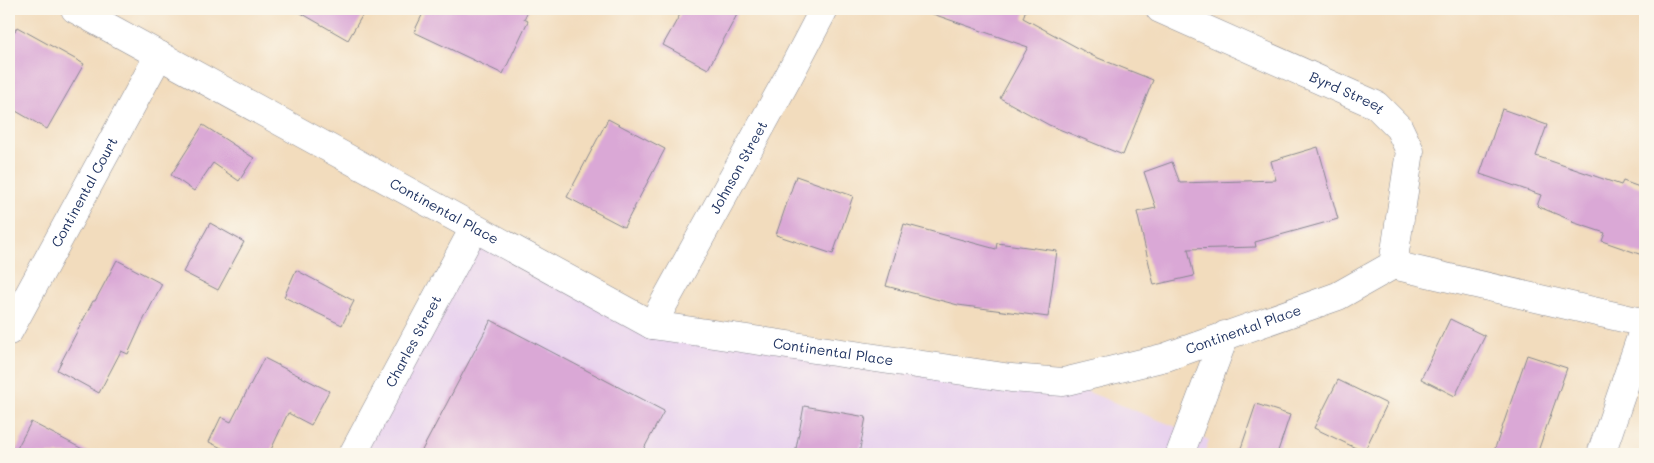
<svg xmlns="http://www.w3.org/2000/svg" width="1654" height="463" font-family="Mali,sans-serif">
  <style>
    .built { fill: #e8d2ee }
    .building { fill: #daa8d6 }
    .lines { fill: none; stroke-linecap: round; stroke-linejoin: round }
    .street-casing { stroke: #86868e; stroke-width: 29 }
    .street { stroke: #fff; stroke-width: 28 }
    .labels { text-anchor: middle; stroke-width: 4; stroke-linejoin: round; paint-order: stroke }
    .street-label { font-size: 14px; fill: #1b2f5e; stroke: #fbf7ec }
  </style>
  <rect width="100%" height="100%" fill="#fbf7ec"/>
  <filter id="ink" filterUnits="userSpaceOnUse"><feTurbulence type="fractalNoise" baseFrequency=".02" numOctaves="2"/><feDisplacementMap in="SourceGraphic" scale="10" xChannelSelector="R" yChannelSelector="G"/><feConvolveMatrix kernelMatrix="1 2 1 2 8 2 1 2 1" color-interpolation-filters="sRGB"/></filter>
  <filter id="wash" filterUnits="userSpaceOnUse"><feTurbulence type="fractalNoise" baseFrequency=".0096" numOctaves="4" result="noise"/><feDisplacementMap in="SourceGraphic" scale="20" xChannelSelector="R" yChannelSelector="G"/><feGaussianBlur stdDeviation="1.12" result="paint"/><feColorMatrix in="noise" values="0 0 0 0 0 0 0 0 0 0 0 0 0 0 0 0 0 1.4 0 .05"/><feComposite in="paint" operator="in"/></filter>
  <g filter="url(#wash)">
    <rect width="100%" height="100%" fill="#f2dcbd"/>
    <!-- built -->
    <polygon class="built" points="474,228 652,325 1063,382 1209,440 1204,454 354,454"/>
    <g id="blocks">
      <!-- building -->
      <g class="building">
        <polygon points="294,9 366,9 348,40"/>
        <polygon points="425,9 529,9 524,19 528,21 503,74 414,32"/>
        <polygon points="683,9 740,9 708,69 663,45"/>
        <polygon points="931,9 1026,9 1023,18 1093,56 1153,80 1123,155 1049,125 1000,98 1028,47 930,13"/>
        <polygon points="17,27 84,64 47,129 9,107 9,42"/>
        <polygon points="1502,109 1547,125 1536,156 1621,185 1623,181 1645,189 1645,256 1602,241 1605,233 1572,222 1573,221 1537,206 1541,195 1480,174"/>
        <polygon points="608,119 665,149 624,227 567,197"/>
        <polygon points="203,125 254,158 239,181 213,163 194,191 171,175"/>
        <polygon points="1318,147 1338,219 1255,242 1256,247 1188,249 1194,276 1154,285 1137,212 1156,208 1144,172 1172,162 1180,183 1276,180 1271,161"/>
        <polygon points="796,176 853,196 833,254 776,235"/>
        <polygon points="210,223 244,242 218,290 183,272"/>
        <polygon points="904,224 996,249 997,243 1057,251 1048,317 958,305 886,286"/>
        <polygon points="117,260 162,284 142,323 128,354 121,351 99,393 57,370 93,301 95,301"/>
        <polygon points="296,270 354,301 342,325 284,297"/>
        <polygon points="1450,319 1485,336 1455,396 1421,379"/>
        <polygon points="491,320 664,411 641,454 420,454"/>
        <polygon points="1527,355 1567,368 1537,454 1493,454"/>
        <polygon points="264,358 329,391 311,425 288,413 269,454 234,454 209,442 221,417 231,422"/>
        <polygon points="1338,380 1387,404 1364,452 1314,428"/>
        <polygon points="1256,404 1290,415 1277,454 1239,454"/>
        <polygon points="804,406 866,417 859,454 795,454"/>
        <polygon points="31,422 92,454 14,454"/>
      </g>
    </g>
  </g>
  <g filter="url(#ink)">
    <use href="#blocks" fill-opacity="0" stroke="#86868e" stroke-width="1"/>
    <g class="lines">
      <defs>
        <g id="street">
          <path id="s1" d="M75,9L652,325L1011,378L1063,382L1166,357L1338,296L1393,265L1645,323"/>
          <path id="s2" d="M1160,9L1376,105L1399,128L1410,151L1393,265"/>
          <path id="s3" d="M652,325L790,74L824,9"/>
          <path id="s4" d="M9,331L159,55"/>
          <path id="s5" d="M353,454L474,228"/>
          <polyline points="1180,454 1225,335"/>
          <polyline points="1601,454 1645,325"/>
        </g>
      </defs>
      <!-- street casing -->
      <use href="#street" class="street-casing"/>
      <!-- street -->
      <use href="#street" class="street"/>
    </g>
  </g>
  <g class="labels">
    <!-- street labels -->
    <g class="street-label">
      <text dy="5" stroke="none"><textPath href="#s2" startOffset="205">Byrd Street</textPath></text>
      <text dy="5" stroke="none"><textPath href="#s3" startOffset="180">Johnson Street</textPath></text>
      <text dy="5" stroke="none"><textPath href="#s4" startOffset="158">Continental Court</textPath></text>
      <text dy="5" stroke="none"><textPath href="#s1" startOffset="421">Continental Place</textPath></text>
      <text dy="5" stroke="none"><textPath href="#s1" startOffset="1261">Continental Place</textPath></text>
      <text dy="5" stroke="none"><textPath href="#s5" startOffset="128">Charles Street</textPath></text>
      <text dy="5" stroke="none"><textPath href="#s1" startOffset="841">Continental Place</textPath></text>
    </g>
  </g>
  <!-- margin -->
  <rect width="1654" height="463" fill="none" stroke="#fbf7ec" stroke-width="30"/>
</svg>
